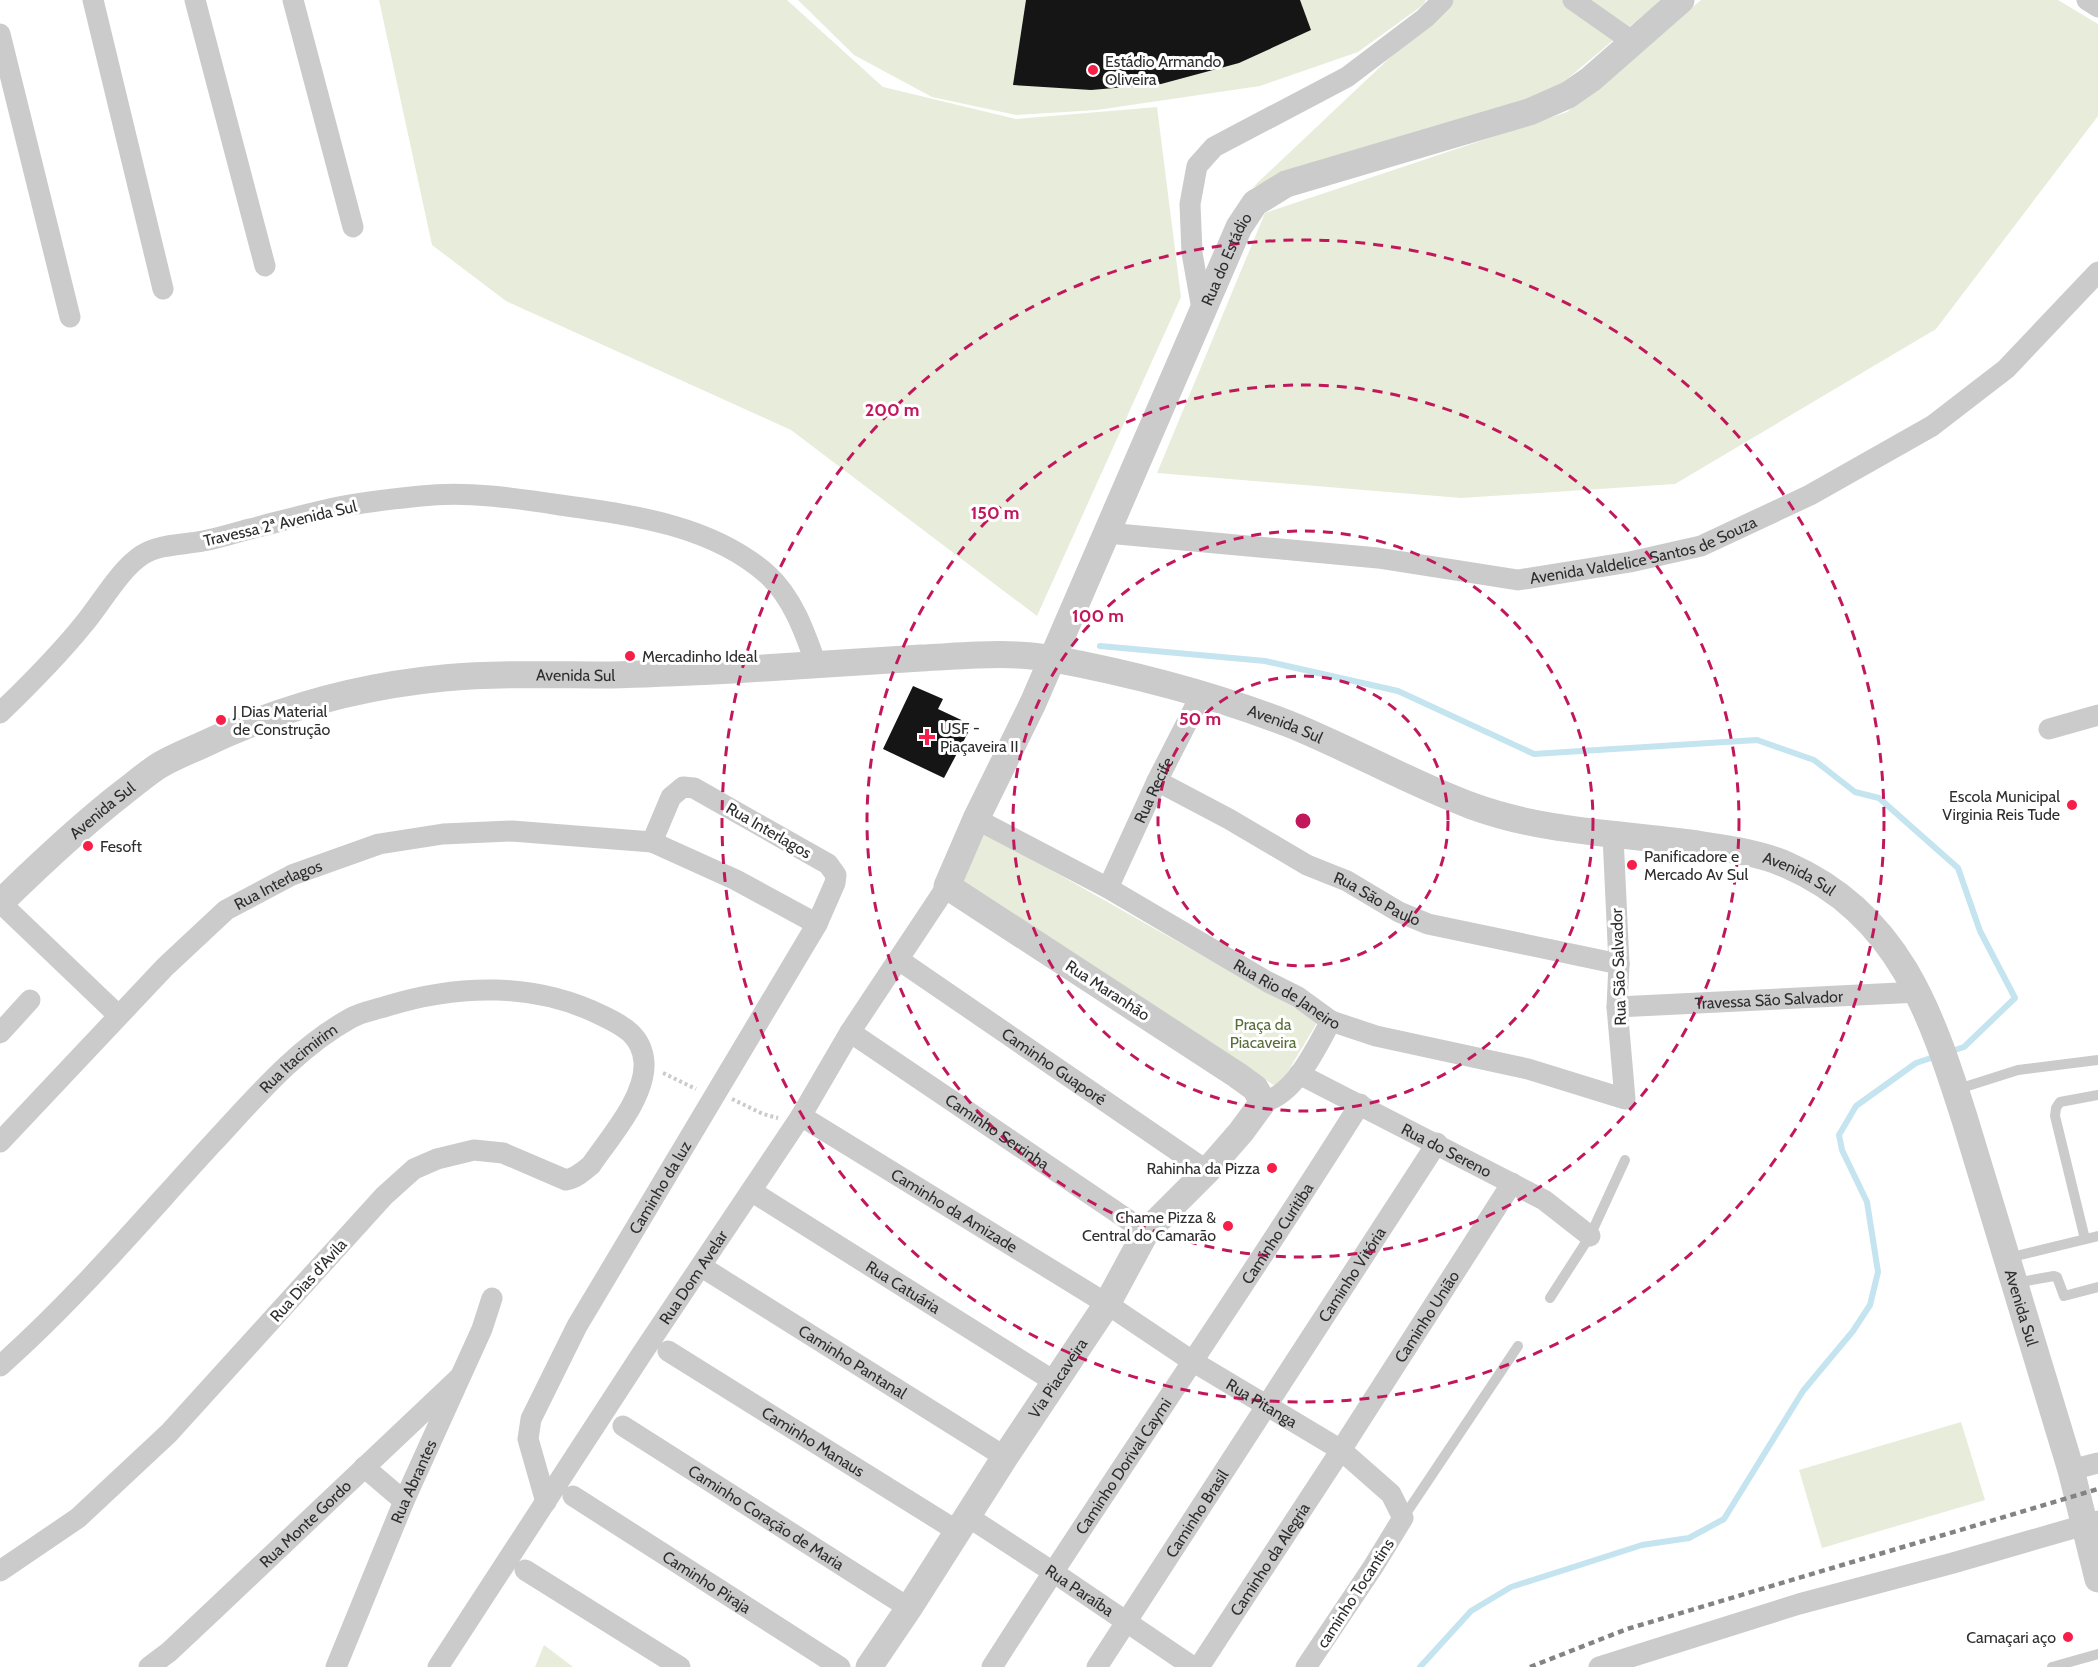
<svg xmlns="http://www.w3.org/2000/svg" width="2098" height="1667" font-family="Cabin,sans-serif">
  <style>
    .green { fill: #e7edda }
    .lines { fill: none; stroke-linecap: round; stroke-linejoin: round }
    .stream { stroke: #c4e4ef; stroke-width: 6 }
    .building { fill: #151515 }
    .path { stroke: #cbcbcb; stroke-width: 4; stroke-dasharray: 3 3; stroke-linecap: butt }
    .service { stroke: #cbcbcb; stroke-width: 10 }
    .minor { stroke: #cbcbcb; stroke-width: 21 }
    .tertiary { stroke: #cbcbcb; stroke-width: 27 }
    .rail { stroke: #838383; stroke-width: 4.5; stroke-dasharray: 6 4.5; stroke-linecap: butt }
    .ring { fill: none; stroke: #c2185b; stroke-width: 3; stroke-dasharray: 10 8 }
    .poi-dot { fill: #f71e49; stroke: #fff; stroke-width: 2 }
    .labels { text-anchor: middle; stroke-width: 6; stroke-linejoin: round; paint-order: stroke }
    .poi-label { font-size: 16px; fill: #2e2e2e; stroke: #fff; text-anchor: start }
    .street-label { font-size: 16px; fill: #2e2e2e; stroke: #fff }
    .park-label { font-size: 16px; fill: #586e37; stroke: #fff }
    .centre { fill: #c2185b; stroke: #fff; stroke-width: 3 }
    .ring-label { font-size: 18px; text-anchor: middle; font-weight: bold; fill: #c2185b; stroke: #fff; stroke-width: 6; stroke-linejoin: round; paint-order: stroke }
  </style>
  <rect width="100%" height="100%" fill="#fff"/>
  <!-- green -->
  <g class="green">
    <polygon points="379,0 787,0 883,87 1016,119 1157,107 1181,297 1037,616 791,430 506,301 432,245"/>
    <polygon points="798,0 1426,0 1423,5 1358,52 1260,86 1097,110 1016,115 932,97 854,55"/>
    <polygon points="1451,0 1661,0 1553,91 1253,187"/>
    <polygon points="1701,0 2058,0 2098,24 2098,116 1936,329 1675,484 1461,498 1157,473 1265,213 1567,112"/>
    <polygon points="982,831 1318,1021 1278,1088 959,879"/>
    <polygon points="1961,1422 1985,1500 1822,1548 1799,1470"/>
    <polygon points="544,1645 573,1667 535,1667"/>
  </g>
  <g class="lines">
    <!-- stream -->
    <g class="stream">
      <polyline points="1100,646 1265,661 1398,691 1534,754 1757,740 1814,760 1855,792 1879,798 1958,868 1980,931 2015,998 1964,1047 1949,1052"/>
      <polyline points="1420,1667 1471,1611 1511,1587 1642,1545 1689,1538 1724,1519 1803,1391 1853,1331 1870,1305 1878,1272 1867,1202 1842,1150 1839,1135 1856,1106 1916,1063 1937,1056"/>
    </g>
  </g>
  <!-- building -->
  <g class="building">
    <polygon points="1026,0 1300,0 1311,30 1239,63 1161,84 1091,90 1013,85"/>
    <polygon points="913,686 943,699 938,709 972,725 944,778 883,749"/>
  </g>
  <g class="lines">
    <!-- path -->
    <g class="path">
      <polyline points="663,1073 696,1089"/>
      <polyline points="732,1099 763,1114 778,1118"/>
    </g>
    <!-- service -->
    <g class="service">
      <polyline points="1955,1090 2018,1070 2098,1060"/>
      <polyline points="2085,1239 2055,1116 2056,1108 2060,1102 2098,1095"/>
      <polyline points="2008,1258 2098,1236"/>
      <polyline points="2015,1283 2054,1276 2057,1277 2064,1296 2098,1287"/>
      <polyline points="1550,1298 1590,1236 1625,1160"/>
      <polyline points="1403,1518 1518,1346"/>
      <polyline points="2052,1667 2098,1654"/>
    </g>
    <!-- minor -->
    <g class="minor">
      <polyline points="93,0 163,289"/>
      <polyline points="195,0 265,266"/>
      <polyline points="293,0 353,227"/>
      <polyline points="1573,0 1633,42"/>
      <polyline points="2087,0 2098,7"/>
      <polyline points="0,34 70,317"/>
      <polyline points="1202,309 1192,253 1190,204 1197,166 1214,147 1347,77 1425,18 1443,0"/>
      <path id="s1" d="M1107,533L1378,558L1518,580L1630,562L1701,546L1810,495L1932,426L2006,369L2098,272"/>
      <path d="M0,713C29,685 58,656 83,625C101,604 119,570 142,555C159,544 183,545 203,541C219,538 234,533 250,529C278,522 306,514 334,508C362,502 392,499 421,496C468,491 514,498 560,505C632,515 712,525 768,575C793,598 805,633 816,664"/>
      <polyline points="2049,729 2098,715"/>
      <path id="s2" d="M1157,781L1229,819L1307,865L1347,881L1399,912L1428,924L1619,964"/>
      <path id="s3" d="M976,819L1108,888L1268,982L1298,997L1331,1021L1376,1036L1528,1069L1625,1099L1617,1007L1619,964L1613,836"/>
      <path id="s4" d="M1108,888L1157,781L1202,693"/>
      <polyline points="0,900 7,909 118,1015"/>
      <path id="s5" d="M899,960L1207,1171"/>
      <path id="s6" d="M1617,1007L1919,992"/>
      <path id="s7" d="M850,1032L1146,1232"/>
      <polyline points="0,1033 30,1000"/>
      <path id="s8" d="M1299,1074L1544,1200L1590,1236"/>
      <path d="M1263,1102C1295,1095 1316,1048 1331,1021"/>
      <path id="s9" d="M801,1116L1107,1304L1192,1361L1341,1450L1391,1494L1403,1518L1373,1567L1306,1667"/>
      <path id="s10" d="M0,1142L165,967L226,910L292,875L379,844L443,834L512,831L652,842L736,880L817,924"/>
      <path id="s11" d="M751,1191L1055,1382"/>
      <path id="s12" d="M702,1267L1005,1457"/>
      <path id="s13" d="M668,1351L957,1531"/>
      <path id="s14" d="M0,1366C76,1299 143,1219 212,1144C254,1099 296,1048 351,1018C361,1012 375,1010 387,1006C458,984 535,982 603,1016C624,1026 642,1036 644,1062C646,1097 610,1137 591,1165C584,1171 576,1178 566,1180L503,1153L474,1150L437,1159L414,1169L384,1196L169,1433L78,1518L0,1571"/>
      <path id="s15" d="M623,1426L909,1608"/>
      <polyline points="364,1467 404,1501"/>
      <polyline points="2071,1470 2098,1463"/>
      <path id="s16" d="M573,1496L840,1667"/>
      <path id="s17" d="M546,1502L528,1439L531,1419L577,1326L817,924L835,883L836,875L828,864L694,788L683,787L671,797L652,842"/>
      <path id="s18" d="M967,1516L1053,1572L1193,1667"/>
      <polyline points="525,1570 680,1667"/>
      <path id="s19" d="M149,1667L169,1652L218,1606L459,1378"/>
      <path id="s20" d="M336,1667L404,1501L482,1329L492,1298"/>
      <path id="s21" d="M438,1667L641,1355L801,1116L850,1032L947,886"/>
      <path id="s22" d="M992,1667C1112,1478 1241,1294 1360,1104"/>
      <path id="s23" d="M1097,1667L1437,1143"/>
      <path id="s24" d="M1199,1667L1341,1450L1512,1183"/>
      <polyline points="1599,1667 1799,1604 1953,1563 2098,1521"/>
    </g>
    <!-- tertiary -->
    <g class="tertiary">
      <path id="s25" d="M0,903C40,864 80,826 124,792C136,783 147,773 160,765C172,758 186,752 200,746C276,709 360,686 444,678C500,673 556,675 611,675C652,674 692,672 733,670C796,666 859,662 921,658C966,656 1010,651 1054,659C1134,674 1214,695 1289,724C1351,749 1410,783 1472,806C1543,832 1616,833 1690,843C1722,848 1758,852 1787,865C1899,914 1931,1013 1965,1120L2071,1470L2098,1579"/>
      <path id="s26" d="M869,1667L909,1608L1005,1457L1107,1304L1146,1232L1207,1171L1241,1132L1263,1102L1255,1088L1237,1075L947,886L976,819L1033,703L1239,227L1255,203L1286,184L1529,112L1568,95L1591,79L1681,0"/>
    </g>
    <!-- rail -->
    <polyline class="rail" points="1530,1667 1627,1629 2098,1489"/>
  </g>
  <!-- distance rings -->
  <g class="ring">
    <circle cx="1303" cy="821" r="145"/>
    <circle cx="1303" cy="821" r="290"/>
    <circle cx="1303" cy="821" r="436"/>
    <circle cx="1303" cy="821" r="581"/>
  </g>
  <!-- markers -->
  <g class="poi-dot">
    <circle cx="1093" cy="70" r="6"/>
    <circle cx="630" cy="656" r="6"/>
    <circle cx="221" cy="720" r="6"/>
    <path d="M924 728h6v6h6v6h-6v6h-6v-6h-6v-6h6z"/>
    <circle cx="2072" cy="805" r="6"/>
    <circle cx="88" cy="846" r="6"/>
    <circle cx="1632" cy="865" r="6"/>
    <circle cx="1272" cy="1168" r="6"/>
    <circle cx="1228" cy="1226" r="6"/>
    <circle cx="2068" cy="1637" r="6"/>
  </g>
  <g class="labels">
    <!-- poi labels -->
    <g class="poi-label">
      <text x="1105" y="67">Estádio Armando<tspan x="1105" dy="18">Oliveira</tspan></text>
      <text x="642" y="662">Mercadinho Ideal</text>
      <text x="233" y="717">J Dias Material<tspan x="233" dy="18">de Construção</tspan></text>
      <text x="940" y="734">USF -<tspan x="940" dy="18">Piaçaveira II</tspan></text>
      <text x="2060" y="802" text-anchor="end">Escola Municipal<tspan x="2060" dy="18">Virginia Reis Tude</tspan></text>
      <text x="100" y="852">Fesoft</text>
      <text x="1644" y="862">Panificadore e<tspan x="1644" dy="18">Mercado Av Sul</tspan></text>
      <text x="1260" y="1174" text-anchor="end">Rahinha da Pizza</text>
      <text x="1216" y="1223" text-anchor="end">Chame Pizza &amp;<tspan x="1216" dy="18">Central do Camarão</tspan></text>
      <text x="2056" y="1643" text-anchor="end">Camaçari aço</text>
    </g>
    <!-- street labels -->
    <g class="street-label">
      <text dy="6" stroke="none"><textPath href="#s26" startOffset="1762">Rua do Estádio</textPath></text>
      <text transform="translate(280 523) rotate(-13)" y="6">Travessa 2ª Avenida Sul</text>
      <text dy="6" stroke="none"><textPath href="#s1" startOffset="543">Avenida Valdelice Santos de Souza</textPath></text>
      <text dy="6" stroke="none"><textPath href="#s25" startOffset="642">Avenida Sul</textPath></text>
      <text dy="6" stroke="none"><textPath href="#s25" startOffset="1362">Avenida Sul</textPath></text>
      <text dy="6" stroke="none"><textPath href="#s4" startOffset="108">Rua Recife</textPath></text>
      <text dy="6" stroke="none"><textPath href="#s25" startOffset="138">Avenida Sul</textPath></text>
      <text transform="translate(769 830) rotate(30)" y="6">Rua Interlagos</text>
      <text dy="6" stroke="none"><textPath href="#s25" startOffset="1902">Avenida Sul</textPath></text>
      <text dy="6" stroke="none"><textPath href="#s10" startOffset="382">Rua Interlagos</textPath></text>
      <text dy="6" stroke="none"><textPath href="#s2" startOffset="250">Rua São Paulo</textPath></text>
      <text transform="translate(1618 967) rotate(-92)" y="6">Rua São Salvador</text>
      <text transform="translate(1108 990) rotate(33)" y="6">Rua Maranhão</text>
      <text dy="6" stroke="none"><textPath href="#s3" startOffset="357">Rua Rio de Janeiro</textPath></text>
      <text dy="6" stroke="none"><textPath href="#s6" startOffset="152">Travessa São Salvador</textPath></text>
      <text dy="6" stroke="none"><textPath href="#s14" startOffset="429">Rua Itacimirim</textPath></text>
      <text dy="6" stroke="none"><textPath href="#s5" startOffset="188">Caminho Guaporé</textPath></text>
      <text dy="6" stroke="none"><textPath href="#s7" startOffset="178">Caminho Serrinha</textPath></text>
      <text dy="6" stroke="none"><textPath href="#s8" startOffset="166">Rua do Sereno</textPath></text>
      <text dy="6" stroke="none"><textPath href="#s17" startOffset="351">Caminho da luz</textPath></text>
      <text dy="6" stroke="none"><textPath href="#s9" startOffset="180">Caminho da Amizade</textPath></text>
      <text dy="6" stroke="none"><textPath href="#s22" startOffset="519">Caminho Curitiba</textPath></text>
      <text dy="6" stroke="none"><textPath href="#s23" startOffset="468">Caminho Vitória</textPath></text>
      <text dy="6" stroke="none"><textPath href="#s21" startOffset="466">Rua Dom Avelar</textPath></text>
      <text transform="translate(308 1280) rotate(-48)" y="6">Rua Dias d'Avila</text>
      <text dy="6" stroke="none"><textPath href="#s11" startOffset="180">Rua Catuária</textPath></text>
      <text dy="6" stroke="none"><textPath href="#s25" startOffset="2406">Avenida Sul</textPath></text>
      <text dy="6" stroke="none"><textPath href="#s24" startOffset="418">Caminho União</textPath></text>
      <text dy="6" stroke="none"><textPath href="#s12" startOffset="178">Caminho Pantanal</textPath></text>
      <text dy="6" stroke="none"><textPath href="#s26" startOffset="345">Via Piacaveira</textPath></text>
      <text dy="6" stroke="none"><textPath href="#s9" startOffset="543">Rua Pitanga</textPath></text>
      <text dy="6" stroke="none"><textPath href="#s13" startOffset="171">Caminho Manaus</textPath></text>
      <text dy="6" stroke="none"><textPath href="#s22" startOffset="240">Caminho Dorival Caymi</textPath></text>
      <text dy="6" stroke="none"><textPath href="#s20" startOffset="201">Rua Abrantes</textPath></text>
      <text dy="6" stroke="none"><textPath href="#s23" startOffset="183">Caminho Brasil</textPath></text>
      <text dy="6" stroke="none"><textPath href="#s15" startOffset="170">Caminho Coração de Maria</textPath></text>
      <text dy="6" stroke="none"><textPath href="#s19" startOffset="212">Rua Monte Gordo</textPath></text>
      <text dy="6" stroke="none"><textPath href="#s24" startOffset="129">Caminho da Alegria</textPath></text>
      <text dy="6" stroke="none"><textPath href="#s16" startOffset="159">Caminho Piraja</textPath></text>
      <text dy="6" stroke="none"><textPath href="#s18" startOffset="135">Rua Paraíba</textPath></text>
      <text transform="translate(1355 1593) rotate(-57)" y="6">caminho Tocantins</text>
    </g>
    <!-- park labels -->
    <g class="park-label">
      <text x="1263" y="1030">Praça da<tspan x="1263" dy="18">Piacaveira</tspan></text>
    </g>
  </g>
  <circle cx="1303" cy="821" r="9" class="centre"/>
  <g class="ring-label">
    <text x="892" y="416">200 m</text>
    <text x="995" y="519">150 m</text>
    <text x="1098" y="622">100 m</text>
    <text x="1200" y="725">50 m</text>
  </g>
</svg>
